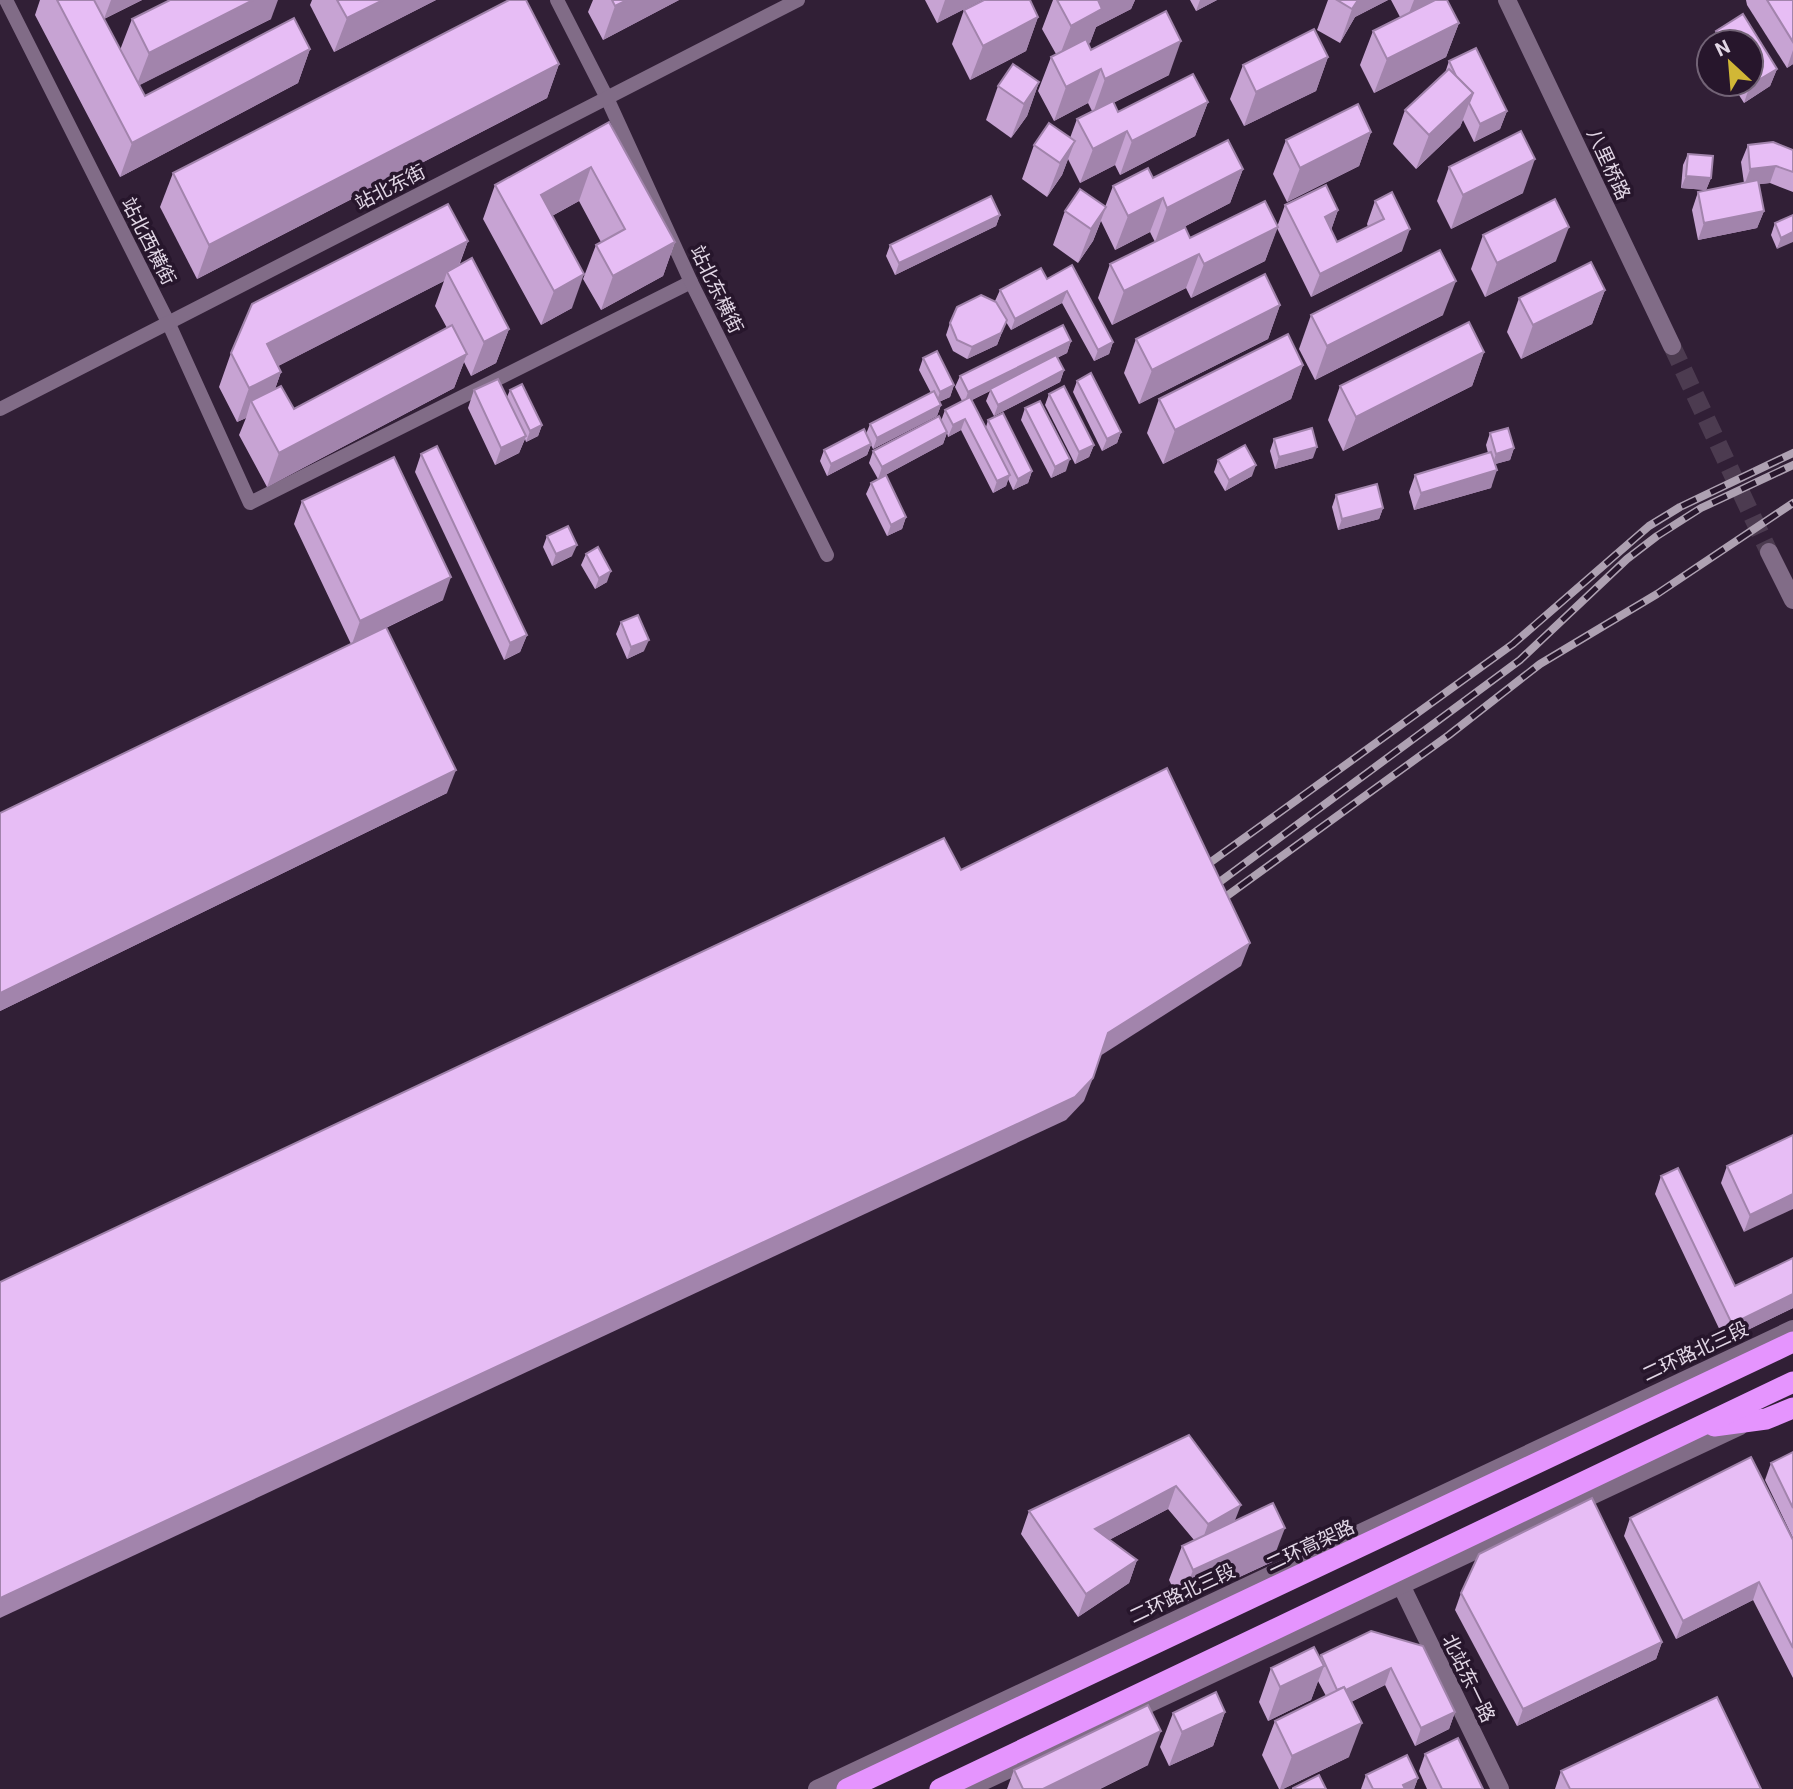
<svg xmlns="http://www.w3.org/2000/svg" width="1793" height="1789" font-family="Roboto,'Noto Sans SC',sans-serif">
  <style>
    .lines { fill: none; stroke-linecap: round; stroke-linejoin: round }
    .secondary-tunnel { stroke: #4c3b50; stroke-width: 18; stroke-dasharray: 18 9; stroke-linecap: butt }
    .street { stroke: #816c87; stroke-width: 14 }
    .secondary { stroke: #816c87; stroke-width: 18 }
    .highway { stroke: #e594fe; stroke-width: 21 }
    .rail-casing { stroke: #aea1b2; stroke-width: 8 }
    .rail { stroke: #27162c; stroke-width: 5; stroke-dasharray: 16; stroke-linecap: butt }
    .wall { fill: #c7a3d3; fill-rule: evenodd }
    .shaded-wall { fill: #a284ac }
    .building { fill: #e7bdf5; stroke: #a284ac; stroke-width: 2 }
    .labels { text-anchor: middle; stroke-width: 7; stroke-linejoin: round; paint-order: stroke }
    .street-label { font-size: 19px; fill: #e2d7e6; stroke: #27162c }
  </style>
  <rect width="100%" height="100%" fill="#311f36"/>
  <g class="lines">
    <!-- secondary-tunnel -->
    <polyline class="secondary-tunnel" points="1672,346 1769,552"/>
    <!-- street -->
    <g class="street">
      <polyline points="6,0 168,322 250,503 691,282"/>
      <polyline points="557,0 607,98 691,282 827,555"/>
      <polyline points="0,409 798,0"/>
    </g>
    <!-- secondary -->
    <g class="secondary">
      <polyline points="1507,0 1672,346"/>
      <polyline points="1769,552 1793,600"/>
      <polyline points="1401,1585 1500,1789"/>
      <polyline points="817,1789 1793,1329"/>
      <polyline points="967,1789 1740,1426"/>
    </g>
    <!-- highway -->
    <g class="highway">
      <polyline points="1714,1426 1766,1419 1793,1408"/>
      <polyline points="847,1789 1793,1342"/>
      <polyline points="940,1789 1793,1382"/>
    </g>
    <defs>
      <g id="rail">
        <polyline points="1197,872 1513,644 1649,526 1680,507 1793,453"/>
        <polyline points="1206,892 1520,660 1627,559 1657,536 1701,508 1793,465"/>
        <polyline points="1213,906 1449,735 1540,664 1657,594 1793,503"/>
      </g>
    </defs>
    <!-- rail casing -->
    <use href="#rail" class="rail-casing"/>
    <!-- rail -->
    <use href="#rail" class="rail"/>
  </g>
  <!-- wall -->
  <g class="wall">
    <polygon points="40,0 142,0 104,19 120,50 132,19 271,19 139,85 145,96 310,49 298,83 120,177 35,15"/>
    <polygon points="312,0 436,0 334,52 310,5"/>
    <polygon points="593,0 679,0 603,40 588,12"/>
    <polygon points="925,0 982,0 937,23"/>
    <polygon points="1053,0 1135,0 1131,9 1096,27 1090,43 1088,44 1091,50 1169,75 1113,103 1118,112 1208,102 1195,136 1120,175 1115,165 1080,183 1068,159 1062,175 1047,197 1022,179 1034,145 1070,138 1077,119 1092,111 1088,103 1054,121 1038,91 1051,57 1056,54 1042,29"/>
    <polygon points="1190,0 1217,0 1196,11"/>
    <polygon points="1328,0 1388,0 1355,17 1340,43 1317,30"/>
    <polygon points="1391,0 1433,0 1433,1 1459,23 1446,57 1374,93 1360,65 1373,31 1400,17"/>
    <polygon points="1746,0 1793,0 1793,64 1787,68 1747,5"/>
    <polygon points="964,10 1038,17 1026,51 970,80 952,44"/>
    <polygon points="1743,14 1777,69 1770,86 1744,103 1732,84 1751,84 1751,42 1712,42 1716,31"/>
    <polygon points="1328,57 1316,91 1244,126 1230,99 1243,65"/>
    <polygon points="1449,61 1507,111 1500,129 1474,142 1463,120 1460,127 1416,169 1393,144 1405,110 1445,73"/>
    <polygon points="559,64 547,98 197,279 160,207 173,173"/>
    <polygon points="1039,82 1027,116 1011,138 986,120 998,86"/>
    <polygon points="609,122 675,242 663,276 601,310 583,279 596,245 601,242 579,201 552,216 572,308 541,325 483,219 495,185"/>
    <polygon points="1371,132 1359,166 1287,202 1273,174 1286,140"/>
    <polygon points="1748,145 1793,150 1793,192 1770,183 1759,184 1764,211 1757,228 1698,240 1692,210 1698,192 1744,183 1741,162"/>
    <polygon points="1688,154 1711,178 1706,190 1681,188 1683,165"/>
    <polygon points="1449,167 1523,193 1451,229 1437,201"/>
    <polygon points="1243,169 1230,203 1155,242 1150,232 1115,250 1101,221 1093,241 1078,263 1053,245 1065,211 1105,207 1113,186 1153,178"/>
    <polygon points="1375,201 1402,251 1311,297 1277,228 1265,261 1191,298 1186,288 1112,325 1098,298 1110,264 1190,238 1277,227 1285,205 1338,210 1331,230 1337,242 1368,227 1367,224"/>
    <polygon points="1000,215 996,226 895,275 886,256 890,245"/>
    <polygon points="1793,215 1777,249 1771,235 1775,223"/>
    <polygon points="1483,235 1556,261 1485,297 1471,269"/>
    <path d="M468,241L459,266L509,329L496,363L471,376L464,362L454,388L267,487L239,435L246,418L237,422L219,387L231,353ZM444,281L435,306L447,328L294,409L275,389L281,372L278,366Z"/>
    <polygon points="1072,265 1113,342 1109,354 1094,361 1062,303 1011,330 1006,322 997,345 967,359 953,351 946,335 950,323 995,301 1000,290 1047,279"/>
    <polygon points="1605,290 1592,324 1521,359 1507,332 1519,298"/>
    <polygon points="1280,305 1268,339 1139,404 1124,373 1136,339"/>
    <polygon points="1311,315 1443,315 1315,380 1299,349"/>
    <polygon points="1071,341 1067,353 1057,358 1064,370 1060,382 994,416 986,401 990,391 972,400 986,427 988,420 1032,471 1028,483 1013,490 1008,479 1006,486 993,493 961,430 948,437 947,433 943,444 878,479 869,463 873,451 941,421 945,410 962,401 955,387 960,376"/>
    <polygon points="1484,352 1472,386 1343,451 1328,420 1340,386"/>
    <polygon points="923,358 954,385 950,397 939,402 941,405 937,416 873,449 871,445 867,455 827,476 820,461 824,450 866,434 870,424 931,393 919,370"/>
    <polygon points="1303,365 1291,399 1163,464 1147,433 1159,399"/>
    <polygon points="1077,381 1121,432 1117,443 1102,451 1073,392"/>
    <polygon points="474,390 507,397 510,390 542,425 538,436 526,442 525,439 519,453 495,465 468,408"/>
    <polygon points="1049,394 1094,445 1089,457 1075,464 1045,405"/>
    <polygon points="1025,408 1066,471 1051,478 1021,420"/>
    <polygon points="1490,433 1514,448 1510,460 1495,464 1491,488 1414,510 1409,492 1415,475 1488,453 1486,445"/>
    <polygon points="1274,439 1313,458 1275,469 1270,451"/>
    <polygon points="421,454 527,635 520,652 504,660 415,472"/>
    <polygon points="1218,460 1252,476 1225,491 1214,472"/>
    <polygon points="871,483 906,517 902,529 887,536 866,494"/>
    <polygon points="1336,495 1383,508 1379,519 1338,530 1332,507"/>
    <polygon points="302,501 443,600 386,628 447,793 0,1011 0,813 351,644 294,524"/>
    <polygon points="547,536 572,556 552,566 543,547"/>
    <polygon points="586,554 607,582 595,589 581,565"/>
    <polygon points="621,622 644,651 627,659 616,634"/>
    <polygon points="1793,1135 1744,1232 1721,1183 1727,1166"/>
    <polygon points="1661,1176 1735,1286 1793,1258 1793,1308 1725,1341 1655,1194"/>
    <polygon points="1189,1435 1235,1521 1272,1562 1181,1604 1169,1580 1182,1546 1194,1540 1168,1509 1109,1540 1137,1560 1129,1583 1078,1617 1021,1534 1029,1511"/>
    <polygon points="1793,1452 1793,1538 1765,1480 1771,1463"/>
    <polygon points="1630,1518 1793,1540 1793,1678 1753,1600 1676,1639 1624,1536"/>
    <polygon points="1461,1593 1662,1642 1656,1659 1517,1726 1455,1610"/>
    <polygon points="1371,1631 1455,1712 1449,1729 1415,1746 1385,1685 1351,1702 1349,1757 1283,1789 1279,1789 1262,1755 1275,1721 1326,1696 1318,1681 1311,1700 1268,1721 1259,1702 1271,1668 1320,1658 1321,1655"/>
    <polygon points="1225,1712 1213,1746 1169,1766 1160,1747 1173,1713"/>
    <polygon points="1425,1754 1483,1789 1427,1789 1419,1771"/>
    <polygon points="1148,1765 1100,1789 1007,1789 1014,1770"/>
    <polygon points="1561,1771 1761,1789 1555,1789"/>
    <polygon points="1366,1775 1418,1778 1414,1789 1361,1789"/>
  </g>
  <!-- shaded-wall -->
  <g class="shaded-wall">
    <polygon points="111,0 142,0 104,19"/>
    <polygon points="253,0 278,0 271,19 136,87 149,53"/>
    <polygon points="383,0 436,0 334,52 347,18"/>
    <polygon points="627,0 679,0 603,40 615,6"/>
    <polygon points="945,0 982,0 937,23"/>
    <polygon points="1097,0 1135,0 1131,9 1096,27 1090,43 1058,60 1071,26"/>
    <polygon points="1200,0 1217,0 1196,11"/>
    <polygon points="1358,0 1388,0 1355,17 1340,43 1352,9"/>
    <polygon points="1414,0 1433,0 1428,14 1404,26"/>
    <polygon points="1038,17 1026,51 970,80 983,46"/>
    <polygon points="1459,23 1446,57 1374,93 1387,59"/>
    <polygon points="1181,41 1169,75 1093,113 1105,79"/>
    <polygon points="310,49 298,83 120,177 132,143"/>
    <polygon points="1793,50 1793,64 1787,68"/>
    <polygon points="1328,57 1316,91 1244,126 1256,92"/>
    <polygon points="559,64 547,98 197,279 209,245"/>
    <polygon points="1101,69 1088,103 1054,121 1066,87"/>
    <polygon points="1777,69 1770,86 1744,103 1750,85"/>
    <polygon points="1039,82 1027,116 1011,138 1024,104"/>
    <polygon points="1473,93 1460,127 1416,169 1429,135"/>
    <polygon points="1208,102 1195,136 1120,175 1132,141"/>
    <polygon points="1507,111 1500,129 1474,142 1480,124"/>
    <polygon points="1127,131 1115,165 1080,183 1093,149"/>
    <polygon points="1371,132 1359,166 1287,202 1300,168"/>
    <polygon points="1075,141 1062,175 1047,197 1060,163"/>
    <polygon points="1535,159 1523,193 1451,229 1463,195"/>
    <polygon points="1776,166 1770,183 1744,186 1750,169"/>
    <polygon points="591,167 579,201 528,229 541,195"/>
    <polygon points="1243,169 1230,203 1155,242 1167,208"/>
    <polygon points="1686,176 1711,178 1706,190 1681,188"/>
    <polygon points="1163,198 1150,232 1115,250 1128,216"/>
    <polygon points="1106,207 1093,241 1078,263 1091,229"/>
    <polygon points="1338,210 1330,233 1325,217"/>
    <polygon points="1764,211 1757,228 1698,240 1704,223"/>
    <polygon points="1000,215 996,226 895,275 899,263"/>
    <polygon points="1278,227 1265,261 1191,298 1204,264"/>
    <polygon points="1569,227 1556,261 1485,297 1497,263"/>
    <polygon points="1410,229 1402,251 1311,297 1320,274"/>
    <polygon points="1793,232 1793,242 1777,249 1781,238"/>
    <polygon points="468,241 455,275 447,272 444,281 255,378 267,344"/>
    <polygon points="675,242 663,276 601,310 613,276"/>
    <polygon points="1199,254 1186,288 1112,325 1124,291"/>
    <polygon points="584,274 572,308 541,325 554,291"/>
    <polygon points="1456,281 1443,315 1315,380 1327,346"/>
    <polygon points="1605,290 1592,324 1521,359 1533,325"/>
    <polygon points="1067,291 1062,303 1011,330 1015,319"/>
    <polygon points="1280,305 1268,339 1139,404 1152,370"/>
    <polygon points="1007,320 997,345 967,359 972,347"/>
    <polygon points="509,329 496,363 471,376 484,342"/>
    <polygon points="1071,341 1067,353 991,390 990,389 990,391 964,404 968,392"/>
    <polygon points="1113,342 1109,354 1094,361 1098,350"/>
    <polygon points="1484,352 1472,386 1343,451 1356,417"/>
    <polygon points="467,354 454,388 267,487 279,453"/>
    <polygon points="1303,365 1291,399 1163,464 1175,430"/>
    <polygon points="1064,370 1060,382 994,416 998,405"/>
    <polygon points="281,372 269,406 251,401 246,418 237,422 249,388"/>
    <polygon points="954,385 950,397 936,403 940,392"/>
    <polygon points="941,405 937,416 873,449 877,438"/>
    <polygon points="965,419 961,430 948,437 953,425"/>
    <polygon points="542,425 538,436 526,442 530,431"/>
    <polygon points="947,432 943,444 878,479 882,467"/>
    <polygon points="1121,432 1117,443 1102,451 1107,439"/>
    <polygon points="526,436 519,453 495,465 501,448"/>
    <polygon points="871,444 867,455 827,476 831,464"/>
    <polygon points="1094,445 1089,457 1075,464 1079,452"/>
    <polygon points="1317,447 1313,458 1275,469 1279,457"/>
    <polygon points="1514,448 1510,460 1492,465 1496,454"/>
    <polygon points="1070,459 1066,471 1051,478 1055,467"/>
    <polygon points="1256,465 1252,476 1225,491 1229,480"/>
    <polygon points="1497,470 1491,488 1414,510 1421,493"/>
    <polygon points="1032,471 1028,483 1013,490 1018,479"/>
    <polygon points="1010,475 1006,486 993,493 997,481"/>
    <polygon points="1383,508 1379,519 1338,530 1342,519"/>
    <polygon points="906,517 902,529 887,536 891,525"/>
    <polygon points="577,545 572,556 552,566 556,554"/>
    <polygon points="611,571 607,582 595,589 599,578"/>
    <polygon points="451,577 443,600 352,644 360,621"/>
    <polygon points="527,635 520,652 504,660 510,643"/>
    <polygon points="649,640 644,651 627,659 631,647"/>
    <polygon points="456,770 447,793 0,1011 0,993"/>
    <polygon points="1250,943 1241,966 1100,1056 1108,1033"/>
    <polygon points="1093,1078 1084,1101 1066,1120 0,1618 0,1598"/>
    <polygon points="1793,1194 1793,1209 1744,1232 1750,1215"/>
    <polygon points="1793,1294 1793,1308 1725,1341 1732,1324"/>
    <polygon points="1176,1486 1168,1509 1086,1552 1095,1529"/>
    <polygon points="1241,1505 1232,1528 1200,1547 1208,1524"/>
    <polygon points="1285,1528 1272,1562 1181,1604 1193,1570"/>
    <polygon points="1137,1560 1129,1583 1078,1617 1086,1594"/>
    <polygon points="1759,1582 1753,1600 1676,1639 1683,1621"/>
    <polygon points="1662,1642 1656,1659 1517,1726 1523,1709"/>
    <polygon points="1324,1666 1311,1700 1268,1721 1280,1687"/>
    <polygon points="1391,1668 1385,1685 1333,1711 1339,1693"/>
    <polygon points="1225,1712 1213,1746 1169,1766 1182,1732"/>
    <polygon points="1455,1712 1449,1729 1415,1746 1421,1728"/>
    <polygon points="1362,1723 1349,1757 1283,1789 1280,1789 1292,1756"/>
    <polygon points="1161,1731 1148,1765 1100,1789 1043,1789"/>
    <polygon points="1418,1778 1414,1789 1402,1789 1403,1785"/>
  </g>
  <!-- building -->
  <g class="building">
    <polygon points="57,0 94,0 145,96 294,18 310,49 132,143"/>
    <polygon points="170,0 253,0 149,53 132,19"/>
    <polygon points="337,0 383,0 347,18"/>
    <polygon points="509,0 526,0 559,64 209,245 173,173"/>
    <polygon points="612,0 627,0 615,6"/>
    <polygon points="984,0 1030,0 1038,17 983,46 964,10"/>
    <polygon points="1057,0 1098,0 1102,9 1071,26"/>
    <polygon points="1337,0 1358,0 1352,9"/>
    <polygon points="1435,0 1447,0 1459,23 1387,59 1373,31"/>
    <polygon points="1767,0 1793,0 1793,42"/>
    <polygon points="1166,11 1181,41 1105,79 1101,69 1066,87 1051,57 1086,39 1091,50"/>
    <polygon points="1743,14 1777,69 1750,85 1749,84 1751,84 1751,42 1723,42 1716,31"/>
    <polygon points="1314,29 1328,57 1256,92 1243,65"/>
    <polygon points="1476,48 1507,111 1480,124 1469,103 1473,93 1456,76 1449,61"/>
    <polygon points="1013,64 1039,82 1024,104 998,86"/>
    <polygon points="1449,69 1473,93 1429,135 1405,110"/>
    <polygon points="1193,74 1208,102 1132,141 1127,131 1093,149 1077,119 1113,101 1118,112"/>
    <polygon points="1358,104 1371,132 1300,168 1286,140"/>
    <polygon points="609,122 675,242 613,276 596,245 625,229 591,167 541,195 584,274 554,291 495,185"/>
    <polygon points="1049,123 1075,141 1060,163 1034,145"/>
    <polygon points="1521,131 1535,159 1463,195 1449,167"/>
    <polygon points="1228,140 1243,169 1167,208 1163,198 1128,216 1113,186 1148,168 1153,178"/>
    <polygon points="1773,142 1793,150 1793,172 1776,166 1750,169 1748,145"/>
    <polygon points="1688,154 1713,156 1711,178 1686,176"/>
    <polygon points="1758,180 1764,211 1704,223 1698,192"/>
    <polygon points="1326,185 1338,210 1325,217 1337,242 1384,219 1375,201 1392,192 1410,229 1320,274 1285,205"/>
    <polygon points="1080,189 1106,207 1091,229 1065,211"/>
    <polygon points="991,196 1000,215 899,263 890,245"/>
    <polygon points="1555,199 1569,227 1497,263 1483,235"/>
    <polygon points="1265,201 1278,227 1204,264 1199,254 1124,291 1110,264 1185,227 1190,238"/>
    <polygon points="448,204 468,241 267,344 281,372 249,388 231,353 252,304"/>
    <polygon points="1793,215 1793,232 1781,238 1775,223"/>
    <polygon points="1440,250 1456,281 1327,346 1311,315"/>
    <polygon points="472,258 509,329 484,342 447,272"/>
    <polygon points="1591,262 1605,290 1533,325 1519,298"/>
    <polygon points="1072,265 1113,342 1098,350 1067,291 1015,319 1000,290 1041,268 1047,279"/>
    <polygon points="1265,274 1280,305 1152,370 1136,339"/>
    <polygon points="981,295 996,302 1007,320 1001,333 972,347 957,340 950,323 957,307"/>
    <polygon points="1469,322 1484,352 1356,417 1340,386"/>
    <polygon points="452,325 467,354 279,453 251,401 281,386 294,409"/>
    <polygon points="1063,325 1071,341 968,392 960,376"/>
    <polygon points="1288,334 1303,365 1175,430 1159,399"/>
    <polygon points="937,351 954,385 940,392 923,358"/>
    <polygon points="1056,355 1064,370 998,405 990,389"/>
    <polygon points="1091,373 1121,432 1107,439 1077,381"/>
    <polygon points="498,379 526,436 501,448 474,390"/>
    <polygon points="522,384 542,425 530,431 510,390"/>
    <polygon points="1064,386 1094,445 1079,452 1049,394"/>
    <polygon points="934,391 941,405 877,438 870,424"/>
    <polygon points="970,397 1010,475 997,481 965,419 953,425 945,410"/>
    <polygon points="1040,401 1070,459 1055,467 1025,408"/>
    <polygon points="1003,413 1032,471 1018,479 988,420"/>
    <polygon points="939,416 947,432 882,467 873,451"/>
    <polygon points="1312,428 1317,447 1279,457 1274,439"/>
    <polygon points="1508,428 1514,448 1496,454 1490,433"/>
    <polygon points="864,429 871,444 831,464 824,450"/>
    <polygon points="1245,445 1256,465 1229,480 1218,460"/>
    <polygon points="437,446 527,635 510,643 421,454"/>
    <polygon points="1491,452 1497,470 1421,493 1415,475"/>
    <polygon points="394,457 451,577 360,621 302,501"/>
    <polygon points="886,475 906,517 891,525 871,483"/>
    <polygon points="1377,484 1383,508 1342,519 1336,495"/>
    <polygon points="568,526 577,545 556,554 547,536"/>
    <polygon points="598,547 611,571 599,578 586,554"/>
    <polygon points="638,615 649,640 631,647 621,622"/>
    <polygon points="386,627 456,770 0,993 0,813"/>
    <polygon points="1167,768 1250,943 1108,1033 1093,1078 1075,1097 0,1598 0,1282 944,838 961,870"/>
    <polygon points="1793,1135 1793,1194 1750,1215 1727,1166"/>
    <polygon points="1678,1168 1735,1286 1793,1258 1793,1294 1732,1324 1661,1176"/>
    <polygon points="1189,1435 1241,1505 1208,1524 1176,1486 1095,1529 1137,1560 1086,1594 1029,1511"/>
    <polygon points="1793,1452 1793,1508 1771,1463"/>
    <polygon points="1751,1457 1793,1540 1793,1648 1759,1582 1683,1621 1630,1518"/>
    <polygon points="1592,1498 1662,1642 1523,1709 1461,1593 1479,1554"/>
    <polygon points="1273,1503 1285,1528 1193,1570 1182,1546"/>
    <polygon points="1371,1631 1423,1646 1455,1712 1421,1728 1391,1668 1346,1690 1344,1687 1337,1690 1321,1655"/>
    <polygon points="1314,1647 1324,1666 1280,1687 1271,1668"/>
    <polygon points="1344,1687 1362,1723 1292,1756 1275,1721"/>
    <polygon points="1216,1692 1225,1712 1182,1732 1173,1713"/>
    <polygon points="1717,1697 1761,1789 1570,1789 1561,1771"/>
    <polygon points="1148,1705 1161,1731 1043,1789 1023,1789 1014,1770"/>
    <polygon points="1458,1738 1483,1789 1442,1789 1425,1754"/>
    <polygon points="1407,1755 1418,1778 1403,1785 1405,1789 1373,1789 1366,1775"/>
    <polygon points="1319,1775 1326,1789 1293,1789 1293,1788"/>
  </g>
  <g class="labels">
    <!-- street labels -->
    <g class="street-label">
      <text transform="translate(1609 164) rotate(65)" y="7">八里桥路</text>
      <text transform="translate(390 187) rotate(-27)" y="7">站北东街</text>
      <text transform="translate(149 241) rotate(63)" y="7">站北西横街</text>
      <text transform="translate(717 289) rotate(64)" y="7">站北东横街</text>
      <text transform="translate(1695 1351) rotate(-25)" y="7">二环路北三段</text>
      <text transform="translate(1310 1545) rotate(-25)" y="7">二环高架路</text>
      <text transform="translate(1182 1593) rotate(-25)" y="7">二环路北三段</text>
      <text transform="translate(1469 1678) rotate(64)" y="7">北站东一路</text>
    </g>
  </g>
  <!-- north arrow -->
  <g transform="translate(1730 63) rotate(334)"><circle r="33" fill="#27162c" stroke="#726376" stroke-width="2"/>
  <path d="M0-5L12 26L0 18L-12 26Z" fill="#d1b736"/>
  <text y="-10" font-size="19" font-weight="bold" text-anchor="middle" fill="#e2d7e6">N</text>
  </g>
</svg>
